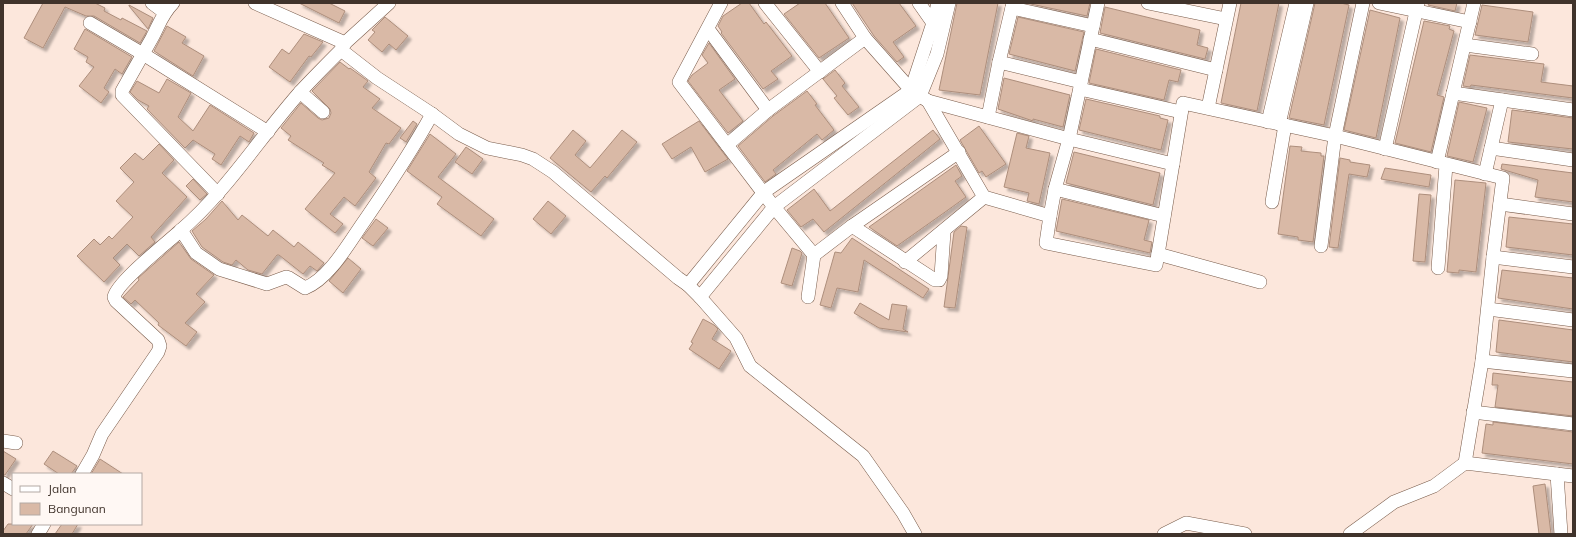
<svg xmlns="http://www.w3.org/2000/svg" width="1576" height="537" font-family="Mulish,sans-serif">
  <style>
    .building { fill: #d9b9a6; stroke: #ad8e7c; filter: url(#shadow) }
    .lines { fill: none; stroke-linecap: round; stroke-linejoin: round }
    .minor-casing { stroke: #795c4b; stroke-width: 14 }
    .minor { stroke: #fff; stroke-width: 13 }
  </style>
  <defs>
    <filter id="shadow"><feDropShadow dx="3.5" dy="3.5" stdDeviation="1" flood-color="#0004"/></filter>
  </defs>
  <rect width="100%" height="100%" fill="#fce7dc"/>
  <!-- building -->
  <g class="building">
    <polygon points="43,3 95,3 105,8 104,11 121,20 122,18 147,31 140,43 94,16 86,16 65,7 43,48 24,38"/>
    <polygon points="299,3 329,3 345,11 339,23"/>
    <polygon points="742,3 749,3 764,24 766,22 792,56 771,71 778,79 763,89 721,33 722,32 718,26 723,16"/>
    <polygon points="800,3 825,3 849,38 819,58 784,14"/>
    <polygon points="852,3 899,3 916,26 893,42 904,57 897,62 874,36"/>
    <polygon points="957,3 998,3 980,95 939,90"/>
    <polygon points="1026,3 1090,3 1087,16"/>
    <polygon points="1241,3 1279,3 1257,111 1221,103"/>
    <polygon points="1315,3 1341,3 1349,5 1324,125 1289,118"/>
    <polygon points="1429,3 1457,3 1455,11 1428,5"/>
    <polygon points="129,5 153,18 148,29 129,6"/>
    <polygon points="1482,5 1533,12 1528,42 1475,35"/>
    <polygon points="1105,7 1200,30 1197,45 1208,48 1205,59 1100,33"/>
    <polygon points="1370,10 1400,18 1376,138 1344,130"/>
    <polygon points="385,17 408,36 396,50 389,44 382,52 368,40 375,32 372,30"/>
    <polygon points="1018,17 1084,32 1075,71 1009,54"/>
    <polygon points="1424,21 1450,26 1449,29 1454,31 1437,95 1444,97 1431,152 1395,143"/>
    <polygon points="167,26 186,37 182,43 204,56 193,76 154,51"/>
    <polygon points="85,29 132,57 122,74 115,69 104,88 109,92 101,103 79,86 94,67 86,62 88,57 74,49"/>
    <polygon points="304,34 323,42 311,57 309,56 290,82 269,67 282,49 289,54"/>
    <polygon points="709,43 735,79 719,90 743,121 728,133 688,81 692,75 708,63 702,55"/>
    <polygon points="1096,49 1181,70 1178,82 1169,80 1164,100 1089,83"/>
    <polygon points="1470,55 1544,64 1541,82 1573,86 1573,98 1471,85 1470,87 1463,86"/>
    <polygon points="340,62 349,69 350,68 368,81 363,87 380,99 372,108 401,128 389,144 386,143 369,172 376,178 355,206 344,197 330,214 343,224 335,233 305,209 335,173 322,165 324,163 288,140 291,136 281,128 301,103 318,118 322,120 329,118 331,113 330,109 312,91"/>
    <polygon points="835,70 845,83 842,86 859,107 848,115 834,98 837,96 823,79"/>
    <polygon points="1004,78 1070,95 1063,127 1033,119 1033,121 998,109"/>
    <polygon points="167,79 191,93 178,117 193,131 210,105 254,133 249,142 240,136 221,165 212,159 215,154 193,140 185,148 147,109 149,106 138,100 130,92 137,81 159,93"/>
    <polygon points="807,91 817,104 815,105 834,130 822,140 817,134 773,170 776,174 765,182 738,146 773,116"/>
    <polygon points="1086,99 1160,116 1160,118 1168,120 1161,150 1079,130"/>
    <polygon points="1459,102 1487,108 1473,162 1447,156"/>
    <polygon points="1512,110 1573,118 1573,149 1508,142"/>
    <polygon points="413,121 417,124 406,142 400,138"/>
    <polygon points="699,121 728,159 705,172 691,147 672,159 662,144"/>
    <polygon points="979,126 1006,164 986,177 982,171 979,173 960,140"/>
    <polygon points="573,130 586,141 575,155 590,168 622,130 637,142 607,178 605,176 591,192 550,158"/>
    <polygon points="933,130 940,139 824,232 813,219 801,227 787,210 814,189 830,211"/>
    <polygon points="1017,133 1029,136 1026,148 1050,153 1039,204 1027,201 1029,193 1004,187"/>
    <polygon points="430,134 456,154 438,177 494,219 481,236 437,204 442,197 407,171"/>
    <polygon points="159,144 174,160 162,173 187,197 151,237 155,242 139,256 127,244 113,258 120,265 104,282 77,256 94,239 100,245 109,236 112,239 133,217 116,201 134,182 120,168 135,153 143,160"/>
    <polygon points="1290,146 1302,147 1301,151 1321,153 1321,156 1324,156 1313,242 1298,240 1298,237 1278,234"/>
    <polygon points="466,147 483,159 472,174 455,162"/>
    <polygon points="1074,152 1160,173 1153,205 1066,183"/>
    <polygon points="1340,158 1350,160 1350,162 1370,165 1367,177 1349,174 1338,248 1329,247"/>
    <polygon points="1502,164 1573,173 1573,202 1535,197 1538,180 1501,169"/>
    <polygon points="956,165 962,176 955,181 966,197 948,210 897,246 869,227"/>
    <polygon points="1385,168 1431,175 1429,187 1381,179"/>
    <polygon points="193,179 207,194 200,200 186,186"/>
    <polygon points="1455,180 1486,183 1476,272 1459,270 1459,273 1447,272"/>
    <polygon points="1419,194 1431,195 1425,262 1413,261"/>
    <polygon points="1062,199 1149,220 1144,240 1152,242 1150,253 1056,231"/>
    <polygon points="222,201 238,220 242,215 268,236 273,230 294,247 298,242 324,263 317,271 310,266 303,274 279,255 277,255 262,274 248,270 236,260 232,265 223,262 202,247 192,231 206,219"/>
    <polygon points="548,201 566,216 551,234 533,219"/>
    <polygon points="1509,217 1573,224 1573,255 1506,247"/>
    <polygon points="376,219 388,228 373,246 362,238"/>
    <polygon points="961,226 967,227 955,308 944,307 954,232"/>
    <polygon points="852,238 929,289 923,298 864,260 858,292 837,288 831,308 820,305 835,252 841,253"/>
    <polygon points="179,242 191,259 214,275 196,294 205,302 185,323 197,332 186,346 158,325 159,323 135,300 131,304 123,297 139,280 138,278"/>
    <polygon points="792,248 800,251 802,253 792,286 781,283"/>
    <polygon points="348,258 361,269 343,293 329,281"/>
    <polygon points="1502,270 1573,278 1573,309 1498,298"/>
    <polygon points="860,303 889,320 892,304 907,306 903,329 908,332 879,328 854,313"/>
    <polygon points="703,319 714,325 718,329 712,339 731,351 719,369 689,349 693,343 691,342"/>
    <polygon points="1499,320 1573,330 1573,362 1496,352"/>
    <polygon points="1493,373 1573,382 1573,416 1495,407 1498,385 1492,385"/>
    <polygon points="1493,422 1573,432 1573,464 1482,453 1486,424 1493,425"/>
    <polygon points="3,451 16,459 5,475 3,475"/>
    <polygon points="53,451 77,466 71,474 59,474 44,464"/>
    <polygon points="100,459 123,474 91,474"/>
    <polygon points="1545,484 1551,534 1539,534 1533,486"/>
    <polygon points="8,524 33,524 26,534 3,534 3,531"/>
    <polygon points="62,524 78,524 72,534 55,534"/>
  </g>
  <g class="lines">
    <defs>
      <g id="minor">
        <polyline points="152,3 164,12"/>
        <path d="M173,3C162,14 159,25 152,38C142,56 132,73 122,91V95L218,194"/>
        <polyline points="255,3 345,43"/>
        <polyline points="389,3 345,43 341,50 377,78 432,114 459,134 487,148 522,155 533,159 553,172 678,278 688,285 700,297 736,338 750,366 863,456 903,513 915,534"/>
        <polyline points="721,3 679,82 774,207 814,255"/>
        <polyline points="765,3 820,72"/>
        <polyline points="919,3 933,23"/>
        <polyline points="938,3 933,23 911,90 928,101 984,197 1050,216 1046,243 1156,265 1158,254 1260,282"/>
        <polyline points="1148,3 1226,19"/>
        <polyline points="1379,3 1470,22"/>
        <polyline points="1012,8 1093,26"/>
        <polyline points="90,23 143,54 268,132"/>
        <polyline points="708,29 768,110"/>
        <polyline points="1090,39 1216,70"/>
        <polyline points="1465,45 1532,54"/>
        <polyline points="999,62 1081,82"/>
        <polyline points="1080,89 1181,112"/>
        <polyline points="300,92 323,112"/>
        <polyline points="1453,93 1573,110"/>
        <polyline points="928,101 1069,139 1173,164"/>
        <polyline points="1208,108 1230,3"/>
        <polyline points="988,117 999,62 1013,3"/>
        <polyline points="1268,122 1296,3"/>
        <polyline points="1279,124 1307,3"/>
        <polyline points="727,145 768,110 865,38"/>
        <polyline points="1491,148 1502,100"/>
        <polyline points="1385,149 1418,3"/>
        <polyline points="1437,162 1474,3"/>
        <polyline points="1485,174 1491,148 1573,160"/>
        <polyline points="1055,189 1164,216"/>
        <polyline points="1272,202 1285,125"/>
        <polyline points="1500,204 1573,214"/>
        <polyline points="1050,216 1055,189 1069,139 1098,3"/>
        <polyline points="852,226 935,280 939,280 941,276 944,232"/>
        <path d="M181,230L196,253L219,269L267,284L286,277L289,278L305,288C330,278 350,241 365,220C389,185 412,151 432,114"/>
        <polyline points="1321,246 1335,136 1363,3"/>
        <polyline points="1158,254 1183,103 1335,136 1503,178 1493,257 1482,361 1465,463"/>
        <polyline points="1493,257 1573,267"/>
        <polyline points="905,262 984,197"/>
        <polyline points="1438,268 1446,165"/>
        <polyline points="688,285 764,192 911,90 865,38 842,3"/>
        <polyline points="700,297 774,207 920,96 937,54 949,3"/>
        <polyline points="808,297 814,255 852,226 959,152"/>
        <polyline points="1488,309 1573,320"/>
        <polyline points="1482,361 1573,371"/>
        <polyline points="1473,412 1573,424"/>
        <polyline points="3,441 16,443"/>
        <path d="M82,474L93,455L102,434L158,352L160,346L158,340L116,301L114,297C117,282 167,243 180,231C227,191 260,137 301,91C314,77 327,64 341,50"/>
        <polyline points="1557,474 1561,534"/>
        <polyline points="3,483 13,489"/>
        <polyline points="38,534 44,524"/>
        <polyline points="1164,534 1186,523 1245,534"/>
        <polyline points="1350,534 1394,502 1434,486 1465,463 1573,476"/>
      </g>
    </defs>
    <!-- minor casing -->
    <use href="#minor" class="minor-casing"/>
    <!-- minor -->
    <use href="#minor" class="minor"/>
  </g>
  <!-- border -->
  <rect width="1576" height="537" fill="none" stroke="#40332b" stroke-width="8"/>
  <!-- legend -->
  <rect x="12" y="473" width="130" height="52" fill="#fff8f4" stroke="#b3a9a4"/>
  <rect x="20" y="486" width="20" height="6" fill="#ffffff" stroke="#b3a9a4"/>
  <text x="48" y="493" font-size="12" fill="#40332b">Jalan</text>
  <rect x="20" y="503" width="20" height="12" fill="#d9b9a6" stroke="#b3a9a4"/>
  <text x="48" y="513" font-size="12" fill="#40332b">Bangunan</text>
</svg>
